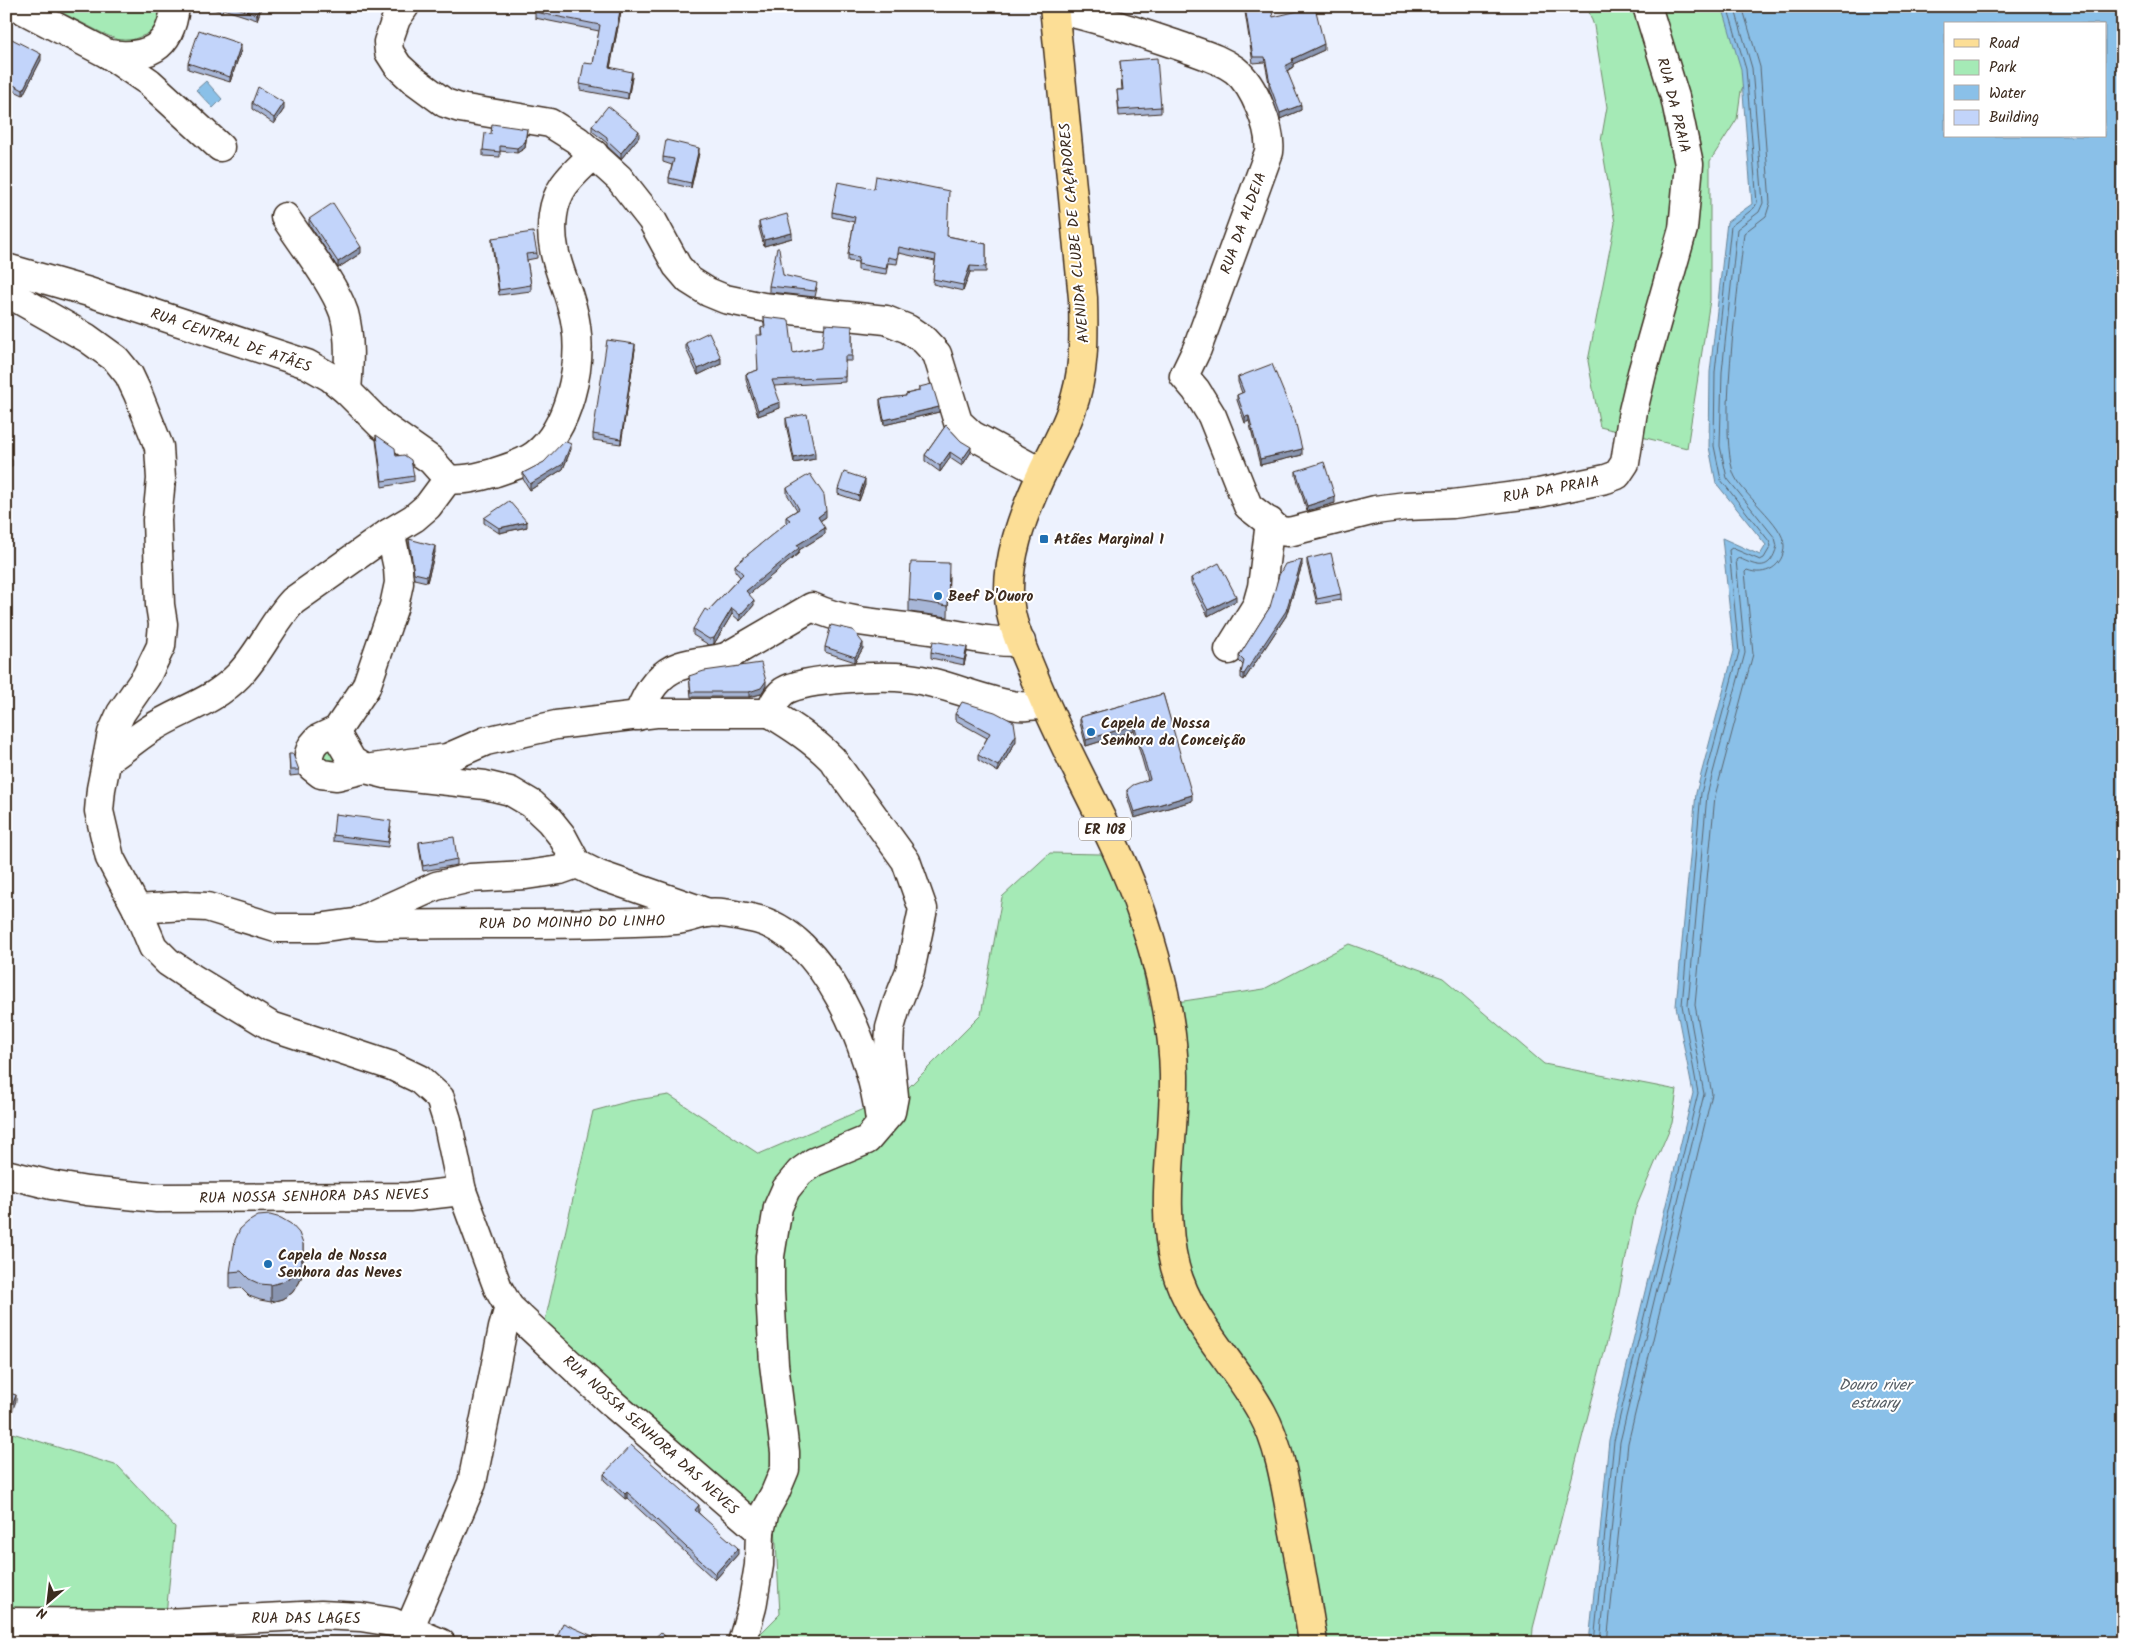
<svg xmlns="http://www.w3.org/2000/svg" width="2129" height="1649" font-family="Kalam,sans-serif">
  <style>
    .green { fill: #a5eab6; stroke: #708a6a }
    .water { fill: #8ac0e8; stroke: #6a8497; fill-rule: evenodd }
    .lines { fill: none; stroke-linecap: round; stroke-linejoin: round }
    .shore { stroke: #5b666f; stroke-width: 1 }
    .minor-casing { stroke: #3b2a1e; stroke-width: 31 }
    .major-casing { stroke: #3b2a1e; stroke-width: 31 }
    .minor { stroke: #fff; stroke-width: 28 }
    .major { stroke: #fcde96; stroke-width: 28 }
    .wall { fill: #a7b6d7; stroke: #3b2a1e }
    .shaded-wall { fill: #8894af; stroke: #3b2a1e }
    .building { fill: #c2d4fa; stroke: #3b2a1e }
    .poi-dot { fill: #1f6fb2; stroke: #fff; stroke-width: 2 }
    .labels { text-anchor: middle; stroke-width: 4; stroke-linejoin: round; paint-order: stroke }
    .shield { fill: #fff; stroke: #766a62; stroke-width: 1 }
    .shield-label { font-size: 14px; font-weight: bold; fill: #3b2a1e }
    .street-label { font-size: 15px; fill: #3b2a1e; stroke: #fff }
    .poi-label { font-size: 15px; font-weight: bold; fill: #3b2a1e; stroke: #fff; text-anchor: start }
    .water-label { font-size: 16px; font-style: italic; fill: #575e65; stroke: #fff }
  </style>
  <rect width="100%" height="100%" fill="#edf2fe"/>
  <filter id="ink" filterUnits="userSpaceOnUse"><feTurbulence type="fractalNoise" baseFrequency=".02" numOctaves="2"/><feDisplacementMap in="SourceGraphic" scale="10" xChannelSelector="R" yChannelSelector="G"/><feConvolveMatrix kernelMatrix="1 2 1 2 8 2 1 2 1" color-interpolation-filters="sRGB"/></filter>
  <g filter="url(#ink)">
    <!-- green -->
    <g class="green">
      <polygon points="49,6 162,6 159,23 153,30 145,35 129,41 118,40 102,33"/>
      <polygon points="1587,6 1725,6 1752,67 1741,91 1737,119 1710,161 1710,300 1687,448 1600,427 1588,361 1615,223 1601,141 1607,107 1594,26"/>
      <polygon points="340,748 336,768 314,754 316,749"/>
      <polygon points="1119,849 1150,1006 1264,989 1349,944 1443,978 1544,1064 1677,1090 1672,1123 1635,1210 1618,1299 1533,1628 1532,1643 751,1643 780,1614 775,1525 649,1431 543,1330 593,1111 630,1101 669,1095 759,1154 905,1091 981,1015 1002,897 1050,853 1100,854"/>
      <polygon points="6,1431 118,1466 175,1527 163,1643 6,1643"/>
    </g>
    <!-- water -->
    <g class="water">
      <path d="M1722,6H2123V1643H1589L1609,1440L1693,1093L1676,1006L1696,793L1734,651L1722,538L1760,555L1766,545L1716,483L1709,447L1710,372L1727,222L1752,204L1741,69ZM1945,24H2105V136H1945Z"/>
      <polygon points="206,81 222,99 213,108 196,90"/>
    </g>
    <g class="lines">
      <!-- shore -->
      <g class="shore">
        <polyline points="1594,1643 1614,1441 1698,1093 1682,1005 1701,793 1739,652 1729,550 1732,548 1760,560 1764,558 1771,546 1769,541 1721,480 1714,446 1715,372 1731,226 1754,208 1757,203 1746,69 1727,6"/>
        <path d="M1600,1643L1620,1442L1704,1094L1688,1005L1707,795L1745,653L1736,560L1739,558C1758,567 1770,572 1777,546L1775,538L1727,478L1720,446L1722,372L1737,229L1759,212L1763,203L1752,68L1734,6"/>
        <path d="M1607,1643L1628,1443L1712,1094L1695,1005L1715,796L1753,654L1745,572L1747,570C1765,577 1784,566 1784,546C1785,524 1739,493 1733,472C1727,449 1728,427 1728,404C1730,347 1738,290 1744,233L1766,216L1770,203L1760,67L1742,6"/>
      </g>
      <defs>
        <g id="minor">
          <polyline points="16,6 108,54 149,82 220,147"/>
          <polyline points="405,6 396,19 388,42 389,52 398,66 411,78 445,103 460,108 550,123 577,140 619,178 652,220 677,266 689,280 708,292 725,299 763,307 886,320 908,329 924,340 937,354 958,422 972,435 1042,473"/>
          <path d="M1055,9C1098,18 1141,33 1183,47C1201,54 1219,58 1235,70C1254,85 1272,129 1269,152L1197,349L1184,376L1196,390L1212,416L1248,506L1280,531L1289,532L1375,510L1406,506L1453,504L1539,493L1606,479L1617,475L1625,463L1633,411L1642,373L1683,229L1689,164L1675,97L1647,6"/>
          <path d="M108,54C147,59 171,49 175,6"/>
          <path d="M285,217C302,243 334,284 344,313C351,339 349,365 347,391"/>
          <path d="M6,268L89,292L307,364L330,377L347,391L381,425L431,460L448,479C464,481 477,477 493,473C507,468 523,464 535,455C569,429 582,366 576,326C571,286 547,259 553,215C557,185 574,174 594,154"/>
          <polyline points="6,292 87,338 116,359 129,375 138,394 159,447 161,479 157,520 160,605 163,624 161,646 146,677 121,713 112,733 101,789 99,811 110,858 137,909 153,947 168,962 192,978 271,1026 392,1066 419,1079 440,1098 447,1120 462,1191 498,1288 509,1307 613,1404 760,1531"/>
          <polyline points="389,533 392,540 398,568 399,583 394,606 366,687 337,730 318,739 312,746 309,754 309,761 312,767 321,774 337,776 365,769 447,758 486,741 556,725 656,713 770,713"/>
          <polyline points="1229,650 1257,605 1262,587 1270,522"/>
          <path d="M770,713C773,705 776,697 784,691C806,678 881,675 908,678C945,682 980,701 1018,706C1026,707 1036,705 1045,704"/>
          <path d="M638,716C645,696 658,673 680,666C695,661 711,661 726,657L812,607C849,624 889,624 929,630C960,634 989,643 1021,642"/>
          <polyline points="337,730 338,737 352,761 365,769 385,774 485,785 510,791 532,804 550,821 562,836 577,864 599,875 708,913"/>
          <path d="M109,759C123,750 135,739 149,730C180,709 211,704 239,675C261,652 272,623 293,601L389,533L414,518L428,506L448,479"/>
          <path d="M137,909L185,906L207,907L276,928H318L354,923L378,925C453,923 527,925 601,923C626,922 651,922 676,920C686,919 696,915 706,913C719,911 737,915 751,918C826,932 872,1053 880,1120"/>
          <polyline points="361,920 436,886 470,878 526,875 560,870 577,864"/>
          <polyline points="6,1174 51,1185 87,1191 157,1198 409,1197 462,1191"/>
          <polyline points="6,1622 166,1623 321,1615 361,1617 392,1622 441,1643"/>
          <polyline points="409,1629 472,1483 503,1328 509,1307"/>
          <path d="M742,1643L752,1607L759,1565L760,1531L765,1511L775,1493L785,1469V1452L774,1364L770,1291V1256L778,1207L786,1189L800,1172L814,1162L867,1140L891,1112L894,1096L889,1049L890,1028L897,1004L910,971L923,909L906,861L832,759C813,740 793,727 770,713"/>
        </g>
        <path id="major" d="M1054,6L1083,298C1084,337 1085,374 1071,411C1064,431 1053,450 1044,469C1024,511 1002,566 1011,613C1015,634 1025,654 1033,674C1065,756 1114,831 1142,914C1159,966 1173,1019 1174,1075C1175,1138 1159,1204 1175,1267C1190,1323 1235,1363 1262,1413C1279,1444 1285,1482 1291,1516C1299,1558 1307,1600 1313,1643"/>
      </defs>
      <!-- minor casing -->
      <use href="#minor" class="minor-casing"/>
      <!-- major casing -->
      <use href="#major" class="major-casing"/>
      <!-- minor -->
      <use href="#minor" class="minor"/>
      <!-- major -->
      <use href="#major" class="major"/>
    </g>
    <!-- wall -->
    <g class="wall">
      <polygon points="204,6 262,6 257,20 223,9 222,12"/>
      <polygon points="622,6 610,68 632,77 628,99 580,90 580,84 593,64 599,31 535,18 535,12"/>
      <polygon points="1245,7 1273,17 1324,50 1293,64 1293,67 1287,71 1301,110 1280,119 1269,89 1269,83 1265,62 1253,63 1245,12"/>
      <polygon points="6,36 41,60 23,95 6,87"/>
      <polygon points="241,50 230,82 188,69 188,63"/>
      <polygon points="1120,61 1161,107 1161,113 1119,116 1117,90 1122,90"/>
      <polygon points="252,103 284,109 274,124 252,109"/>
      <polygon points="592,126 639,137 621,159 607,146 607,143 592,131"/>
      <polygon points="491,134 527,135 525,148 517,153 500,151 500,157 483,156 483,150"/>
      <polygon points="699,153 691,188 669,183 669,178 672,165 663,162 663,157"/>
      <polygon points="832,212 986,244 986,272 970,272 963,291 933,284 935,261 899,253 897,264 888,263 886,274 858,270 858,262 848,261 848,255 854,222 832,217"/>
      <polygon points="309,219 361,253 338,268 309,224"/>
      <polygon points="759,222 792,238 764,246 759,228"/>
      <polygon points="492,238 537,253 537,258 527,260 531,285 531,291 499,295 492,244"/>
      <polygon points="783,275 817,288 815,297 769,292 769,286"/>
      <polygon points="764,317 793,353 822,347 852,326 852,361 845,361 845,382 774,386 780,408 758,416 746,380 746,374 758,370 761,335 761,328 764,327"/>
      <polygon points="686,343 721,364 698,375 686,349"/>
      <polygon points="635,349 621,444 593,440 593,434"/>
      <polygon points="1238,377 1302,455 1260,465 1249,421 1245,423 1237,400 1237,395 1242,393 1238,382"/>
      <polygon points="919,387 939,412 884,425 880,405 880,399 906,396 906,394 919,391"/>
      <polygon points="786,418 815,459 794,463 786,424"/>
      <polygon points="946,425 971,452 962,466 950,458 940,472 925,461 925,455"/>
      <polygon points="376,435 414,476 414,481 382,487 376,440"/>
      <polygon points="571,449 563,469 530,490 523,479 523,473"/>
      <polygon points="1296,471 1335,503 1307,511 1296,476"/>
      <polygon points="865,485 859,501 838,494 838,489"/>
      <polygon points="787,488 826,517 820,521 825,534 799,550 799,553 749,594 754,605 740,621 732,614 714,644 709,645 693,635 693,629 708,611 740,577 735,571 735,565 787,523 786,522 786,517 797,510 787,494"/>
      <polygon points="484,518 527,527 499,533 484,523"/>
      <polygon points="409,539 435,552 427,582 414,579 409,545"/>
      <polygon points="1307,559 1341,594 1341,600 1317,604 1307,564"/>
      <polygon points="1302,565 1286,616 1244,680 1241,678 1241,673 1243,665 1239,661 1239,656 1270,607"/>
      <polygon points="949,574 948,617 909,612 909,600"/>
      <polygon points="1191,578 1236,601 1208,616 1191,583"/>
      <polygon points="825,647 863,648 855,662 825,652"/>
      <polygon points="931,652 967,652 964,665 931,658"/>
      <polygon points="689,676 766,686 761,694 749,697 691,697"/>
      <polygon points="1163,694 1192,801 1134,818 1127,796 1127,790 1148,780 1134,731 1086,746 1080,723 1080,717"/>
      <polygon points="955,714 1016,741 998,772 978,760 978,755 987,738 955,720"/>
      <polygon points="289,754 299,770 299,775 290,776"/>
      <polygon points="391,826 388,847 333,841 333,835"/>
      <polygon points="419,842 457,859 457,865 423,871 419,847"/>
      <polygon points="303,1244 303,1273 299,1283 292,1293 282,1299 271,1302 260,1300 249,1296 241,1288 230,1289 230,1272"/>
      <polygon points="604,1474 699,1511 698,1512 738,1554 715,1580 627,1498 625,1499 604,1480"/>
    </g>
    <!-- shaded-wall -->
    <g class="shaded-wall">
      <polygon points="260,6 262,6 257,20 257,15"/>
      <polygon points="621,6 622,6 609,73 609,67"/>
      <polygon points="241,44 241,50 230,82 230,77"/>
      <polygon points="1324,44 1324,50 1293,64 1293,67 1285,72 1285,66 1292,59"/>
      <polygon points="41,54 41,60 23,95 23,90"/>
      <polygon points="632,72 632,77 628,99 628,93"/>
      <polygon points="284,103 284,109 274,124 274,118"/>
      <polygon points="1301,105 1301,110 1280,119 1280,113"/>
      <polygon points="527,129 525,148 517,153 517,148"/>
      <polygon points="639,131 639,137 621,159 621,153"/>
      <polygon points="699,148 699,153 691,188 691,183"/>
      <polygon points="792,233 792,238 764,246 764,240"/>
      <polygon points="361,247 361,253 338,268 338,262"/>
      <polygon points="970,266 970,272 963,291 963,285"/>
      <polygon points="635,344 635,349 621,444 621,439"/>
      <polygon points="721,358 721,364 698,375 698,369"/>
      <polygon points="780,402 780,408 758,416 758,410"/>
      <polygon points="939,407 939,412 884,425 884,420"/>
      <polygon points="1249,416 1249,421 1245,423 1245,417"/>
      <polygon points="571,444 571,449 563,469 530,490 530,484"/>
      <polygon points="971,447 971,452 962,466 962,460"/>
      <polygon points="1302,449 1302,455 1260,465 1260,459"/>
      <polygon points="950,452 950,458 940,472 940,466"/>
      <polygon points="815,453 815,459 794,463 794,458"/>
      <polygon points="12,460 12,466 6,469 6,463"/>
      <polygon points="865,479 865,485 859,501 859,496"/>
      <polygon points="1335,497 1335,503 1307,511 1307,506"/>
      <polygon points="826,511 826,517 818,522 818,517"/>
      <polygon points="527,522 527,527 499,533 499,528"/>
      <polygon points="825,528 825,534 799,550 799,553 746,597 746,591 797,545"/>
      <polygon points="435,546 435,552 427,582 427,576"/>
      <polygon points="1302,560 1302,565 1286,616 1244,680 1244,674"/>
      <polygon points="1236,596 1236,601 1208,616 1208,610"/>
      <polygon points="754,600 754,605 740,621 740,615"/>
      <polygon points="732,608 732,614 714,644 714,638"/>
      <polygon points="863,643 863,648 855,662 855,657"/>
      <polygon points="967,647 967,652 964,665 964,660"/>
      <polygon points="766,681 766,686 761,694 749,697 749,692"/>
      <polygon points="1134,725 1134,731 1086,746 1086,740"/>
      <polygon points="1016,735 1016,741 998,772 998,766"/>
      <polygon points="1192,795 1192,801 1134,818 1134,812"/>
      <polygon points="303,1256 303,1273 299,1283 292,1293 282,1299 271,1302 271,1285"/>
      <polygon points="16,1395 16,1401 6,1428 6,1422"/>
      <polygon points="627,1492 627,1498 625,1499 625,1494"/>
      <polygon points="699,1505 699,1511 695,1516 695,1510"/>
      <polygon points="738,1548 738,1554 715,1580 715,1574"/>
    </g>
    <!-- building -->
    <g class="building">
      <polygon points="232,6 260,6 257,15"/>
      <polygon points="536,6 621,6 609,67 632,72 628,93 580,84 584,63 593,64 600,25 535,12"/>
      <polygon points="1253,6 1271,6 1273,17 1315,7 1324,44 1292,59 1293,62 1285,66 1301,105 1280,113 1269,83 1270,83 1265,57 1253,57 1245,7"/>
      <polygon points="199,30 241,44 230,77 188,63"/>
      <polygon points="6,36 41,54 23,90 6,81"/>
      <polygon points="1157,58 1161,107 1119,110 1117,90 1123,90 1120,61"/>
      <polygon points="258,87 284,103 274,118 252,103"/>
      <polygon points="608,106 639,131 621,153 607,140 607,137 592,126"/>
      <polygon points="492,124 527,129 525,142 517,148 500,146 500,152 483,150 485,133 491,134"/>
      <polygon points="666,140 699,148 691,183 669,178 674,159 663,157"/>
      <polygon points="876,176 949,191 947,236 986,244 986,267 970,266 963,285 933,279 936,255 899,247 897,259 888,257 886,269 858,264 859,257 848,255 855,217 832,212 838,182 874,189"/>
      <polygon points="333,203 361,247 338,262 309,219"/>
      <polygon points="787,214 792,233 764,240 759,222"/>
      <polygon points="533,232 537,253 526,254 531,285 499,290 492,238"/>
      <polygon points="777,248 779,248 783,275 817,283 815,291 769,286"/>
      <polygon points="764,317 789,320 793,353 822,347 825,324 852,326 852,356 845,356 845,377 772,380 780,402 758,410 746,374 758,370 756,335 762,335 761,328 765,327"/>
      <polygon points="709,332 721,358 698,369 686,343"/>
      <polygon points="607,340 635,344 621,439 593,434"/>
      <polygon points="1272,364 1295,420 1302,449 1260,459 1249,416 1245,417 1237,395 1244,392 1238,377"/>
      <polygon points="932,384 939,407 884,420 880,399 906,396 906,394 919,391 919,387"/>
      <polygon points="807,414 815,453 794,458 786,418"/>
      <polygon points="946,425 961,441 971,447 962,460 950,452 940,466 925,455"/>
      <polygon points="376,435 395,448 396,456 404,455 411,460 414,476 382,481"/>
      <polygon points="564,441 571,444 563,464 530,484 523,473 544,462"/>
      <polygon points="6,452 12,460 6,463"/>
      <polygon points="1324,462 1335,497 1307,506 1296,471"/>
      <polygon points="844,472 865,479 859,496 838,489"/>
      <polygon points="810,474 824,495 826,511 818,517 825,528 797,545 799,548 746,591 754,600 740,615 732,608 714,638 709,639 693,629 705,609 708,611 743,574 735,565 790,520 786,517 799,509 787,488"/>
      <polygon points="509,501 527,522 499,528 484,518"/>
      <polygon points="409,539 435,546 427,576 414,573"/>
      <polygon points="1331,553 1341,594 1317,599 1307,559"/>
      <polygon points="1302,560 1286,611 1244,674 1241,673 1244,661 1239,656 1270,607 1279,575 1285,564"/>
      <polygon points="911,562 949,563 948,606 909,600"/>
      <polygon points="1219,563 1236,596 1208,610 1191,578"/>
      <polygon points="831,625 853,630 863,643 855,657 825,647"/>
      <polygon points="933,641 967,647 964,660 931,652"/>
      <polygon points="761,663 766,681 761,688 749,692 691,692 689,676 704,671"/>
      <polygon points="1163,694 1192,795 1134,812 1127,790 1133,785 1150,779 1134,725 1086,740 1080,717"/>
      <polygon points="962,702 995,712 1014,722 1016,735 998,766 978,755 990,733 955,714"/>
      <polygon points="289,754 293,754 299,770 290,770"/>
      <polygon points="335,814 391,821 388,842 333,835"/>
      <polygon points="454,837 457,859 423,866 419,842"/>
      <polygon points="270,1215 281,1218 291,1224 299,1233 303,1244 303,1256 299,1267 292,1276 282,1282 271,1285 260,1284 249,1279 241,1271 230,1272 235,1240 240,1229 248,1222 258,1216"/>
      <polygon points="6,1392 16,1395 6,1422"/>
      <polygon points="631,1445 699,1505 695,1510 738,1548 715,1574 627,1492 625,1494 604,1474"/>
      <polygon points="563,1623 606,1642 605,1643 554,1643"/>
      <polygon points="661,1632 671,1643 649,1643"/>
    </g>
  </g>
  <!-- markers -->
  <g class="poi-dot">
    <rect x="1039" y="534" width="10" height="10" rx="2.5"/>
    <circle cx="938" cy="596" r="5"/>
    <circle cx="1091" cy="732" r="5"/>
    <circle cx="268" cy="1264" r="5"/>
  </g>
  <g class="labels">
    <!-- shield labels -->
    <rect class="shield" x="1079" y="817.5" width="52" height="23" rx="4"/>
    <g class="shield-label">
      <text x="1105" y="834">ER 108</text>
    </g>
    <!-- street labels -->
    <g class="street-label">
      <text transform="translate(1674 105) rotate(76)" y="5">RUA DA PRAIA</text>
      <text transform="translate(1243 223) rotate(-70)" y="5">RUA DA ALDEIA</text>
      <text transform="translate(1074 233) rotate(-95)" y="5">AVENIDA CLUBE DE CAÇADORES</text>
      <text transform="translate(231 340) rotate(19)" y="5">RUA CENTRAL DE ATÃES</text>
      <text transform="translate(1551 489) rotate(-10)" y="5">RUA DA PRAIA</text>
      <text transform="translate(572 922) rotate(-1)" y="5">RUA DO MOINHO DO LINHO</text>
      <text transform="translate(314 1196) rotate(-1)" y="5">RUA NOSSA SENHORA DAS NEVES</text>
      <text transform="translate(651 1435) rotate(42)" y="5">RUA NOSSA SENHORA DAS NEVES</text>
      <text x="306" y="1623">RUA DAS LAGES</text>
    </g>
    <!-- poi labels -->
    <g class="poi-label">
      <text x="1054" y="544">Atães Marginal 1</text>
      <text x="948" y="601">Beef D'Ouoro</text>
      <text x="1101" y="728">Capela de Nossa<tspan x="1101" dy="17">Senhora da Conceição</tspan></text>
      <text x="278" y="1260">Capela de Nossa<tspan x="278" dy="17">Senhora das Neves</tspan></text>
    </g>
    <!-- water labels -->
    <g class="water-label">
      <text x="1875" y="1390">Douro river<tspan x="1875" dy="18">estuary</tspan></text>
    </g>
  </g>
  <!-- margin -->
  <rect width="2129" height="1649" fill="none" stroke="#fff" stroke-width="25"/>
  <rect x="12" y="12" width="2104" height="1624" fill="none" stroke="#3b2a1e" stroke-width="2" filter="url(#ink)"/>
  <!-- legend -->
  <rect x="1944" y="22" width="162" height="115" fill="#ffffff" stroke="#b1aaa5"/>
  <rect x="1954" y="39" width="25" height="8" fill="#fcde96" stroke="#b1aaa5"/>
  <text x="1989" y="48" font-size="15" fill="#3b2a1e">Road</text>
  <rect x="1954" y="60" width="25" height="15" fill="#a5eab6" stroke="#b1aaa5"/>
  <text x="1989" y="72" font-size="15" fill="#3b2a1e">Park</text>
  <rect x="1954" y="85" width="25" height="15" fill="#8ac0e8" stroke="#b1aaa5"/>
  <text x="1989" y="98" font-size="15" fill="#3b2a1e">Water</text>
  <rect x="1954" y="110" width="25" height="15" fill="#c2d4fa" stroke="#b1aaa5"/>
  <text x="1989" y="122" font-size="15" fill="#3b2a1e">Building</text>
  <!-- north arrow -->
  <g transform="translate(48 1602) rotate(208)" stroke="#ffffff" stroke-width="4" paint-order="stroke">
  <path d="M0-4L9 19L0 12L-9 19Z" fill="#3b2a1e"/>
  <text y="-8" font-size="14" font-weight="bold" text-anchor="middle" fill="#3b2a1e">N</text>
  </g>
</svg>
